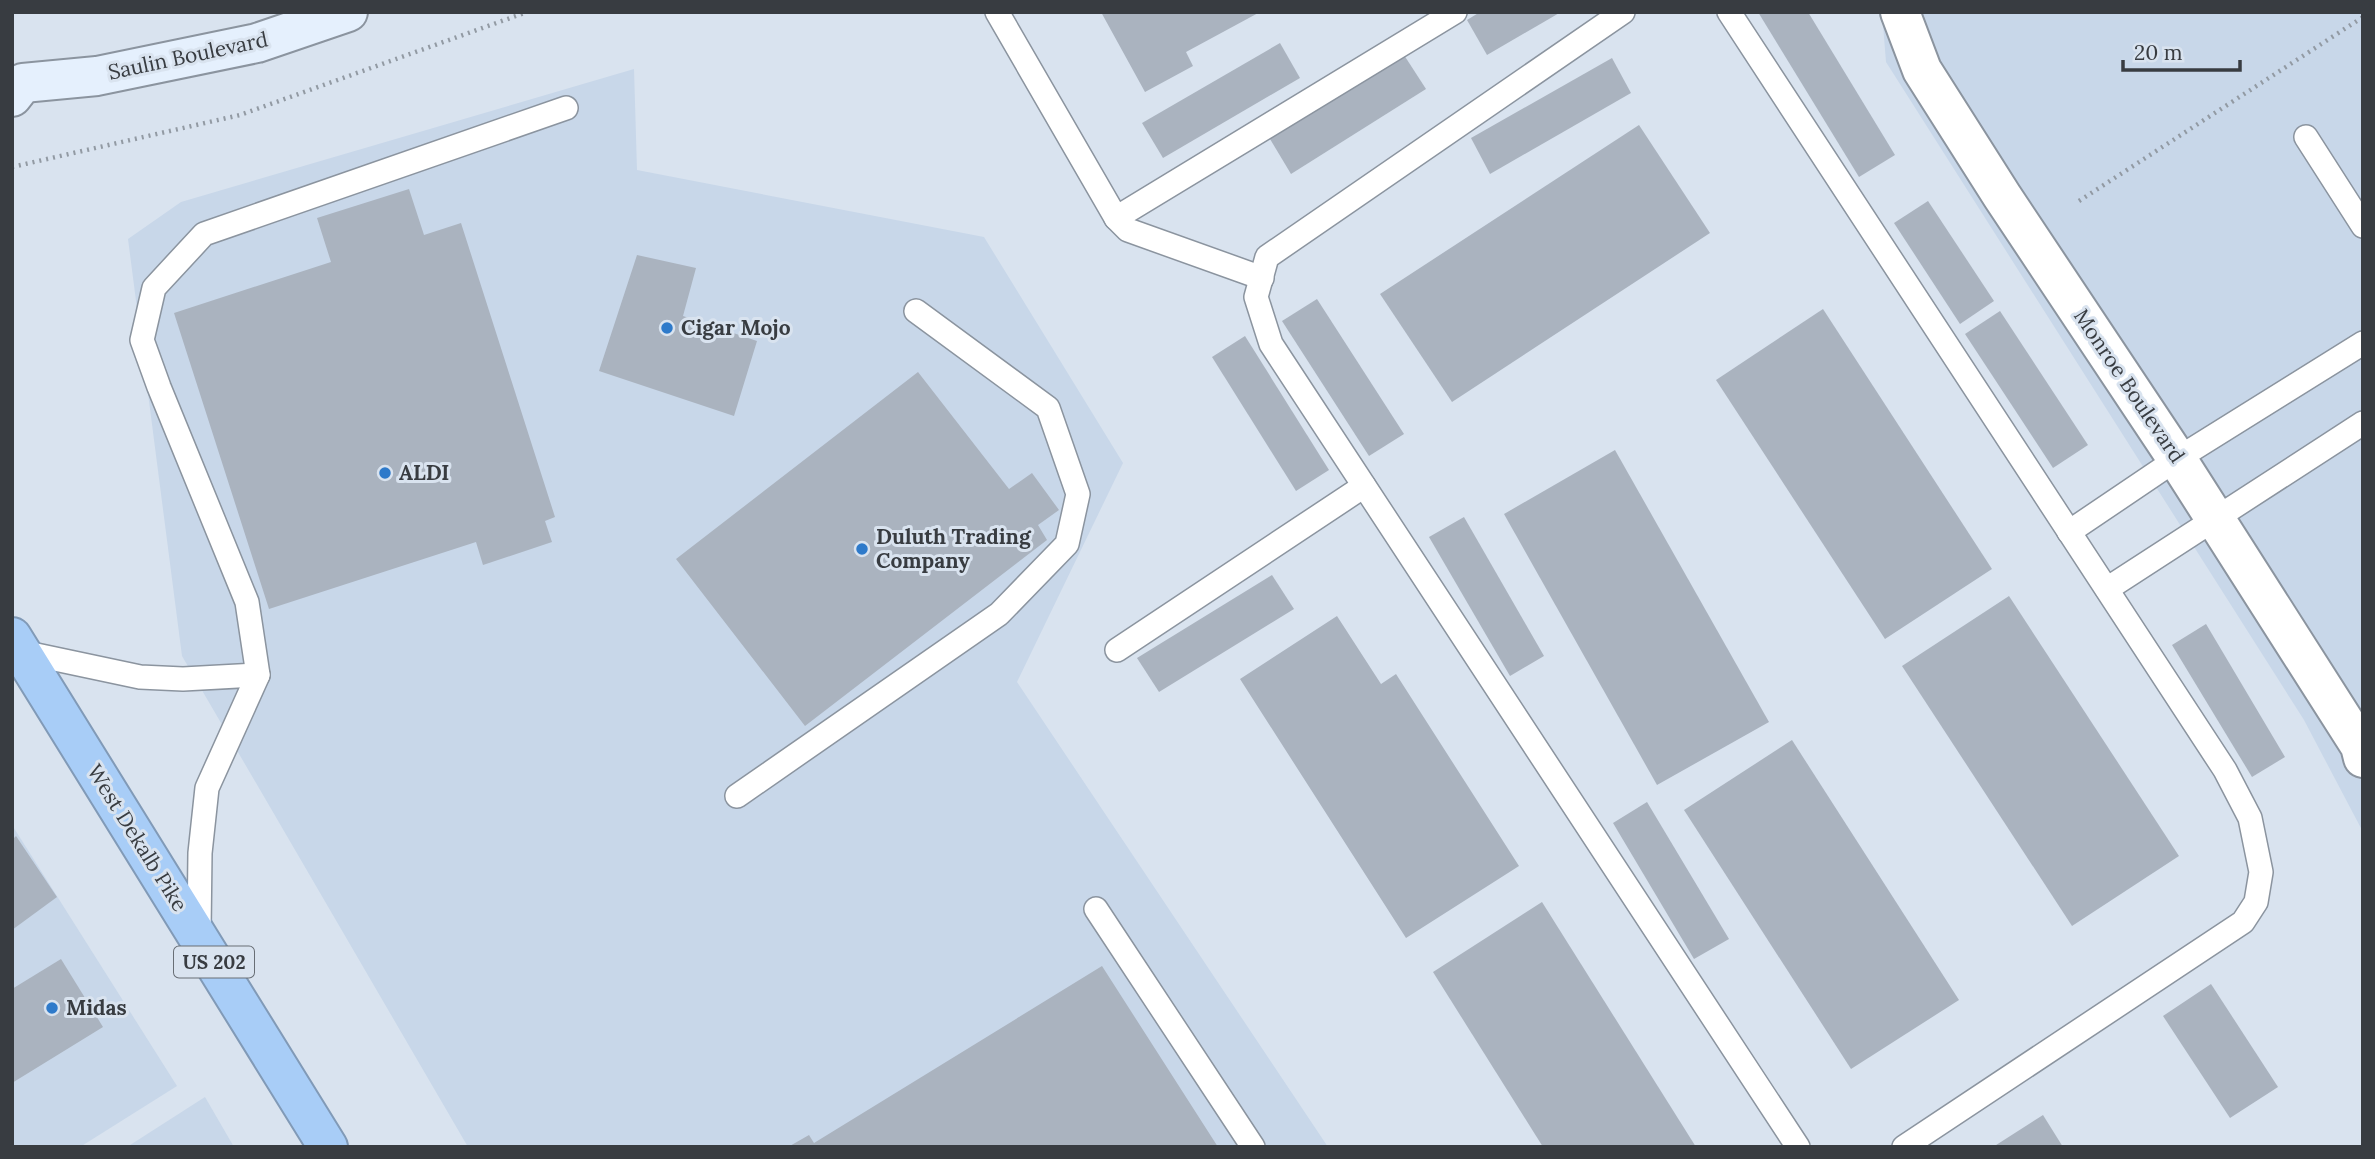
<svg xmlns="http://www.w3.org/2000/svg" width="2375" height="1159" font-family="Lora,serif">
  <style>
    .built { fill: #c8d7e9 }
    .building { fill: #aab3bf }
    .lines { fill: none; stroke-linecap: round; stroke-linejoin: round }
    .lane-casing { stroke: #8b949f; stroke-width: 26 }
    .street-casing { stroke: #8b949f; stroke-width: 42 }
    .secondary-casing { stroke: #8b949f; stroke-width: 42 }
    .highway-casing { stroke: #819ab7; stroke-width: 42 }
    .path { stroke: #929aa3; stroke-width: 4.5; stroke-dasharray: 2 5; stroke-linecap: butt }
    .lane { stroke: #fff; stroke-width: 23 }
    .street { stroke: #fff; stroke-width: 38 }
    .secondary { stroke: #e5f0fd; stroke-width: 38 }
    .highway { stroke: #a8cdf7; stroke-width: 38 }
    .poi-dot { fill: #2e7aca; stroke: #d9e3ef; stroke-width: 2.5 }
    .labels { text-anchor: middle; stroke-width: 6; stroke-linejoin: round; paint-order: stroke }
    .shield { fill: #d9e3ef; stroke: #686e75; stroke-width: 2 }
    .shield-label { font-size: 19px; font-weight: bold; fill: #383c41 }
    .street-label { font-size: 21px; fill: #383c41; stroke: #d9e3ef }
    .poi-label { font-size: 21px; font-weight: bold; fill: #383c41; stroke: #d9e3ef; text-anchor: start }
  </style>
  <rect width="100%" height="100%" fill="#d9e3ef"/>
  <!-- built -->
  <g class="built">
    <polygon points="1882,12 2363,12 2363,832 2304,720 1886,62"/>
    <polygon points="634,69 637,170 984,237 1123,463 1017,682 1328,1147 468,1147 182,656 128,239 181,202"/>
    <polygon points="12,825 177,1086 80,1147 12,1147"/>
    <polygon points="205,1097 234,1147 127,1147"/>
  </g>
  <!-- building -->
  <g class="building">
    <polygon points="1101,12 1260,12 1186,52 1193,66 1145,92"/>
    <polygon points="1480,12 1561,12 1487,55 1467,20"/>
    <polygon points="1758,12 1808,12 1895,155 1859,177"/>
    <polygon points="1280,43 1300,78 1163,158 1142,123"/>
    <polygon points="1404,55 1426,89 1291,174 1270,139"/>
    <polygon points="1612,58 1631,93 1490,174 1471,138"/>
    <polygon points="1639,125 1710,233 1452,402 1380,294"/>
    <polygon points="409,189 424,235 461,223 555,517 545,521 552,542 483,565 476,542 269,609 174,313 331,262 317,218"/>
    <polygon points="1928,201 1994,301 1960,324 1894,223"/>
    <polygon points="637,255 696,268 683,316 757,341 734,416 599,371"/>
    <polygon points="1317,299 1404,434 1369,456 1282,321"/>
    <polygon points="1823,309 1992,569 1885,639 1716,380"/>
    <polygon points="2000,311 2088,445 2053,468 1965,334"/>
    <polygon points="1245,336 1329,470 1296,491 1212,357"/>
    <polygon points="918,372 1009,489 1032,473 1059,510 1038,525 1047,540 805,726 676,559"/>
    <polygon points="1615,450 1769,722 1657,785 1504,514"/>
    <polygon points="1464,517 1544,656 1510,676 1429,537"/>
    <polygon points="1272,575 1294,609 1159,692 1137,658"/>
    <polygon points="2009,596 2179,856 2072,926 1902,666"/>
    <polygon points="1337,616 1381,684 1396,674 1519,866 1406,938 1240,679"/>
    <polygon points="2206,624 2285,757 2252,777 2172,645"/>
    <polygon points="1792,740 1959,1000 1851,1069 1684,810"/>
    <polygon points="1647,802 1729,939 1694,959 1613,823"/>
    <polygon points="16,836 57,897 12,930 12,840"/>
    <polygon points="1542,902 1696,1147 1543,1147 1433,972"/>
    <polygon points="61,959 103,1027 12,1083 12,989"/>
    <polygon points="1102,966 1218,1147 788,1147 809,1135 814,1143"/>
    <polygon points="2211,984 2278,1087 2230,1118 2163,1016"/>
    <polygon points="2043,1115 2063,1147 1993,1147"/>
  </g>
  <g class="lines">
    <defs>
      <g id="lane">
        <polyline points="997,12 1116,218 1128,230 1262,278"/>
        <polyline points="1623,12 1267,257 1256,297 1271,344 1798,1147"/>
        <polyline points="1729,12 2225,770 2250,818 2261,872 2256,902 2243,922 1904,1147"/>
        <polyline points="2306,137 2363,226"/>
        <polyline points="1116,218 1455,12"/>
        <polyline points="2069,532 2177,459 2363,343"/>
        <polyline points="2107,589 2363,423"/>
        <polyline points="1117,650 1364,486"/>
        <polyline points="22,652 140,677 183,679 258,675"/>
        <polyline points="737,796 999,614 1067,544 1078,494 1048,408 916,311"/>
        <polyline points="1096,909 1253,1147"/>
        <polyline points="199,931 200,853 207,788 258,675 247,602 159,387 142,340 154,288 204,234 566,108"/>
      </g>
      <polyline id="street" points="1900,12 1922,70 2002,196 2177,459 2360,746 2363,758"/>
      <polyline id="secondary" points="12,97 23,83 97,76 257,43 348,12"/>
      <polyline id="highway" points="12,637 328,1147"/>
    </defs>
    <!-- lane casing -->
    <use href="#lane" class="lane-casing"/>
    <!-- street casing -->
    <use href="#street" class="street-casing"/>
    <!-- secondary casing -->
    <use href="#secondary" class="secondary-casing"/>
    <!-- highway casing -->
    <use href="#highway" class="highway-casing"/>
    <!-- path -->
    <g class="path">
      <polyline points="12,167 240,115 527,12"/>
      <polyline points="2079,201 2363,17"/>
    </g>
    <!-- lane -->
    <use href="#lane" class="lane"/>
    <!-- street -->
    <use href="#street" class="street"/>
    <!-- secondary -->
    <use href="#secondary" class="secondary"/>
    <!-- highway -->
    <use href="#highway" class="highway"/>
  </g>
  <!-- markers -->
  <g class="poi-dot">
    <circle cx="667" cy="328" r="7"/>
    <circle cx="385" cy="473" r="7"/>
    <circle cx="862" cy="549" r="7"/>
    <circle cx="52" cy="1008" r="7"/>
  </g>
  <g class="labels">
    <!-- shield labels -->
    <rect class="shield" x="174" y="946.5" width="80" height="31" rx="5"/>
    <g class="shield-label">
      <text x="214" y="969">US 202</text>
    </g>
    <!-- street labels -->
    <g class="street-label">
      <text transform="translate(188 56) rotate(-12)" y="7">Saulin Boulevard</text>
      <text transform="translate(2129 386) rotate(56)" y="7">Monroe Boulevard</text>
      <text transform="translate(137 838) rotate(58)" y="7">West Dekalb Pike</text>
    </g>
    <!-- poi labels -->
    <g class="poi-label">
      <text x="681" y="335">Cigar Mojo</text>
      <text x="399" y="480">ALDI</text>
      <text x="876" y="544">Duluth Trading<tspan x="876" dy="24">Company</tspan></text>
      <text x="66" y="1015">Midas</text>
    </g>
  </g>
  <!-- border -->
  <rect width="2375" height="1159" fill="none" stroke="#383c41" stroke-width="28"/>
  <!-- scale -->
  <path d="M2123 60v10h117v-10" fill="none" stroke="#383c41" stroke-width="3.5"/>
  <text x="2134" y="60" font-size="21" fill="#383c41" stroke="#d9e3ef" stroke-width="5" paint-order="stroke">20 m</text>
</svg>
